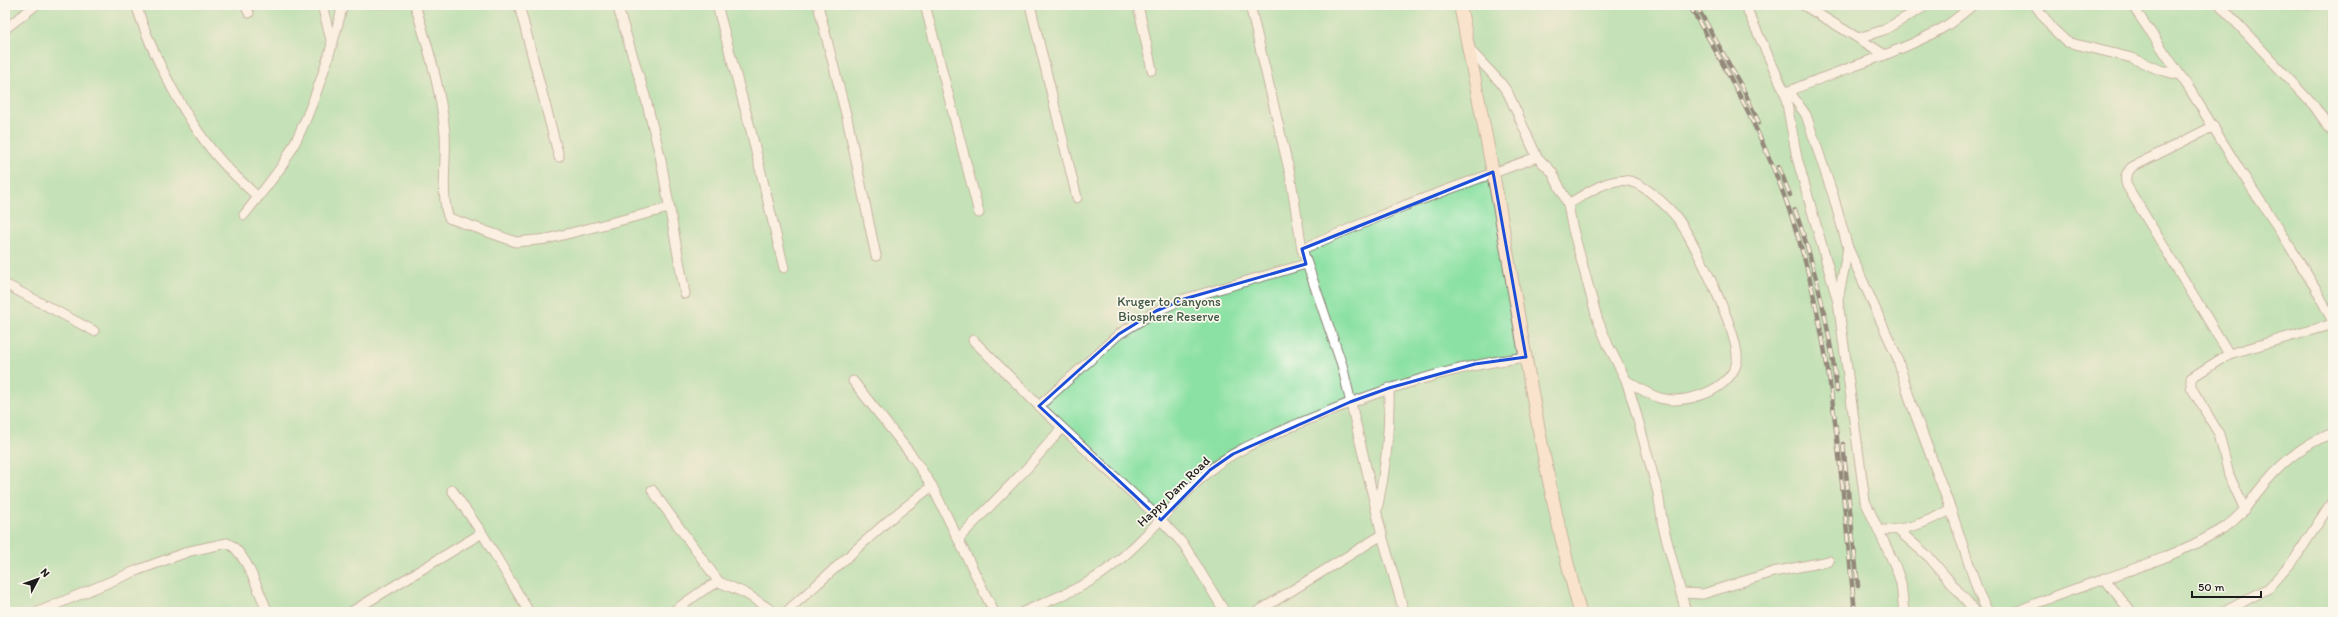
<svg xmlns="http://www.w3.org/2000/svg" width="2338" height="617" font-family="Itim,sans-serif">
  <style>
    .green { fill: #8be1a3; stroke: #547e60 }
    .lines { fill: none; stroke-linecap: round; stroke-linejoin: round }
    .street-casing { stroke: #897e72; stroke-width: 11 }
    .secondary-casing { stroke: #897e72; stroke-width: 14 }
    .street { stroke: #fff; stroke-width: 9 }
    .secondary { stroke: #fde4d1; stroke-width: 12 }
    .rail-casing { stroke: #1c1c1c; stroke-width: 4.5 }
    .rail { stroke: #fbf7ec; stroke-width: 3; stroke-dasharray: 9; stroke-linecap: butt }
    .marked { fill: none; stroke: #1d4ed8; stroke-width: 3; stroke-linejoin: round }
    .labels { text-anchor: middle; stroke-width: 3.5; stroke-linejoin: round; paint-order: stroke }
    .park-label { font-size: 13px; fill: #3d5744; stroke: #fbf7ec }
    .street-label { font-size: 13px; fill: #1c1c1c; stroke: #fbf7ec }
  </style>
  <rect width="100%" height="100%" fill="#fbf7ec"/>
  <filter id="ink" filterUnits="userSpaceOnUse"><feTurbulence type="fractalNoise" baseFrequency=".025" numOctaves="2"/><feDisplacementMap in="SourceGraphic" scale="8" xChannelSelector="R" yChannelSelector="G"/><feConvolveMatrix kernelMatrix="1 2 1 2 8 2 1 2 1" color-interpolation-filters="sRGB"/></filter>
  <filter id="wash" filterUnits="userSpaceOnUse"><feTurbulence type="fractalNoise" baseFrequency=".012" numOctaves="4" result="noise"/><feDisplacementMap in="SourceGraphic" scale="16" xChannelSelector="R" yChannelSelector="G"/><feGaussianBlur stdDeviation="0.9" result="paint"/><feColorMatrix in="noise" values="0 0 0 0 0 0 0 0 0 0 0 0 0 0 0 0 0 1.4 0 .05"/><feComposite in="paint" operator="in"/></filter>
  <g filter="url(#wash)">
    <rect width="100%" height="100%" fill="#f6e1c8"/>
    <!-- green -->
    <rect class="green" x="5" y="5" width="2328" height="607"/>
  </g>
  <g filter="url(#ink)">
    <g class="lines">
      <defs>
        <g id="street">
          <path d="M136,5C152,55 187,124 223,163C234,175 246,186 258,197"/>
          <polyline points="245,5 249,13"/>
          <polyline points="322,5 332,44"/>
          <path d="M415,5C428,47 441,90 445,133C447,156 440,199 449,218L516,242L547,239L669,208"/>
          <polyline points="519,5 559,157"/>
          <polyline points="617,5 645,96 660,155 685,294"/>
          <polyline points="717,5 751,131 784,268"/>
          <polyline points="818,5 847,118 876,256"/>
          <polyline points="925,5 979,213"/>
          <polyline points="1030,5 1077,198"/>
          <polyline points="1138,5 1152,70"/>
          <polyline points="1250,5 1290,174 1302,249 1342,365 1382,535 1404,612"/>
          <polyline points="1745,5 1785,93 1797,158 1838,302 1865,501 1896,568 1901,583 1904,612"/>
          <polyline points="1803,5 1858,38 1884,30 1927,5"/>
          <polyline points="2035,5 2052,28 2067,42 2132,58 2160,70 2179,75"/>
          <polyline points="2132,5 2189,88 2239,169 2279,229 2316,289 2333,322"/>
          <polyline points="2220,5 2314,106 2333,133"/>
          <polyline points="5,29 36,5"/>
          <polyline points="1858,38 1885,55"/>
          <polyline points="1469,49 1500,82 1508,93 1537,157 1552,172 1568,204 1572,226 1597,318 1608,345 1626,380 1635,409 1658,493 1663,526 1686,612"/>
          <polyline points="1789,91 1806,115 1833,195 1848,248 1897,357 1911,403 1951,510 1979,594 1988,612"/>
          <path d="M1785,93C1838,69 1896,56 1946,26C1955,20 1964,12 1973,5"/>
          <path d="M2214,126L2132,167C2126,173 2124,178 2127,186L2229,354"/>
          <path d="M1568,204C1585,195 1608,177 1629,181C1645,184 1671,209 1680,222C1696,246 1740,335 1737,361C1734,378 1716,390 1701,395C1668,406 1653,398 1626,380"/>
          <path d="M244,215C257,198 271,182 283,164C310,121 330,55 343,5"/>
          <polyline points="1302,249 1406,205 1537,157"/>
          <polyline points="5,284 94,331"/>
          <polyline points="1838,300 1848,248"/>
          <polyline points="973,340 1039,406 1161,520 1184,545 1225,612"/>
          <polyline points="853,381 913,457 932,486 994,612"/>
          <polyline points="1039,406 1119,334 1156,311 1184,299 1306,264"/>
          <polyline points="452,490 482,533 529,612"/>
          <polyline points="652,490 719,582 745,593 774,612"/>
          <path d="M1377,510C1386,469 1390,430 1389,388"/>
          <polyline points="2245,510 2229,475 2219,434 2191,387 2191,378 2229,354 2333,324"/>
          <path d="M1879,530C1908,531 1926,522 1951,510"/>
          <polyline points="1899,531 1929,557 1976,612"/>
          <polyline points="959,538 1029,466 1062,428"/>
          <polyline points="2104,578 2131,612"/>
          <polyline points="1681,593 1703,594 1773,572 1829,561"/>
          <path d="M38,612L138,570L190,551L227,543C246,550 259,594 268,612"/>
          <polyline points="351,612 482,533"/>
          <polyline points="672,612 705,589 719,582"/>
          <polyline points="786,612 889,520 932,486"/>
          <path d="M1023,612C1050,600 1079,590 1104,572C1144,543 1173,502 1210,470C1234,450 1265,439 1293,426C1368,394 1445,367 1526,357"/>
          <polyline points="1257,612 1382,535"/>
          <path d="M2016,612C2084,581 2158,568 2222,529C2237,520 2246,508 2256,494C2277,467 2300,445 2333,433"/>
          <polyline points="2224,612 2269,588 2296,557 2333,500"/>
        </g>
        <path id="secondary" d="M1460,5C1475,83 1492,161 1505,240C1527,364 1547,491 1580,612"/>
      </defs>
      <!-- street casing -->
      <use href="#street" class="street-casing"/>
      <!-- secondary casing -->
      <use href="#secondary" class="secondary-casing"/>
      <!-- street -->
      <use href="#street" class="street"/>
      <!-- secondary -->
      <use href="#secondary" class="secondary"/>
      <defs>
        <g id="rail">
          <path d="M1689,5C1737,85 1781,170 1805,261C1836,375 1842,494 1855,612"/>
          <polyline points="1696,5 1744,91 1759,123"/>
          <polyline points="1779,167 1790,195"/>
          <path d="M1795,210C1816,269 1830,329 1837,391"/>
          <polyline points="1843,444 1858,586"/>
        </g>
      </defs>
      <!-- rail casing -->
      <use href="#rail" class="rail-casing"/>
      <!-- rail -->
      <use href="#rail" class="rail"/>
    </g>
  </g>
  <!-- marked area -->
  <path d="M0 0H2338V617H0ZM1493,172L1526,357L1475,364L1389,388L1350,402L1233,454L1210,470L1161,520L1039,406L1119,334L1156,311L1184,299L1306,264L1302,249Z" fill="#f6e1c8" fill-opacity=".55" fill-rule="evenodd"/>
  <path class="marked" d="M1493,172L1526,357L1475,364L1389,388L1350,402L1233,454L1210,470L1161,520L1039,406L1119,334L1156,311L1184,299L1306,264L1302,249Z"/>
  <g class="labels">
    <!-- park labels -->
    <g class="park-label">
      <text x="1169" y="306">Kruger to Canyons<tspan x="1169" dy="15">Biosphere Reserve</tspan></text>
    </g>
    <!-- street labels -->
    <g class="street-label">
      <text transform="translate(1173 491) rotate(-44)" y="5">Happy Dam Road</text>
    </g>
  </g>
  <!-- margin -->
  <rect width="2338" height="617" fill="none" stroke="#fbf7ec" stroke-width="20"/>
  <!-- north arrow -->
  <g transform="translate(38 579) rotate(49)" stroke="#fbf7ec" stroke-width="3" paint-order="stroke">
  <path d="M0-3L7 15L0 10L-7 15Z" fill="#1c1c1c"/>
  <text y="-6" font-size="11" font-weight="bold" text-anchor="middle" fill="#1c1c1c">N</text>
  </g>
  <!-- scale -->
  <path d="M2192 591v6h69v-6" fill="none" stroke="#1c1c1c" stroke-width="2"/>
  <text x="2198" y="591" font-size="12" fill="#1c1c1c" stroke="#fbf7ec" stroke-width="3" paint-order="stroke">50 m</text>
</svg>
